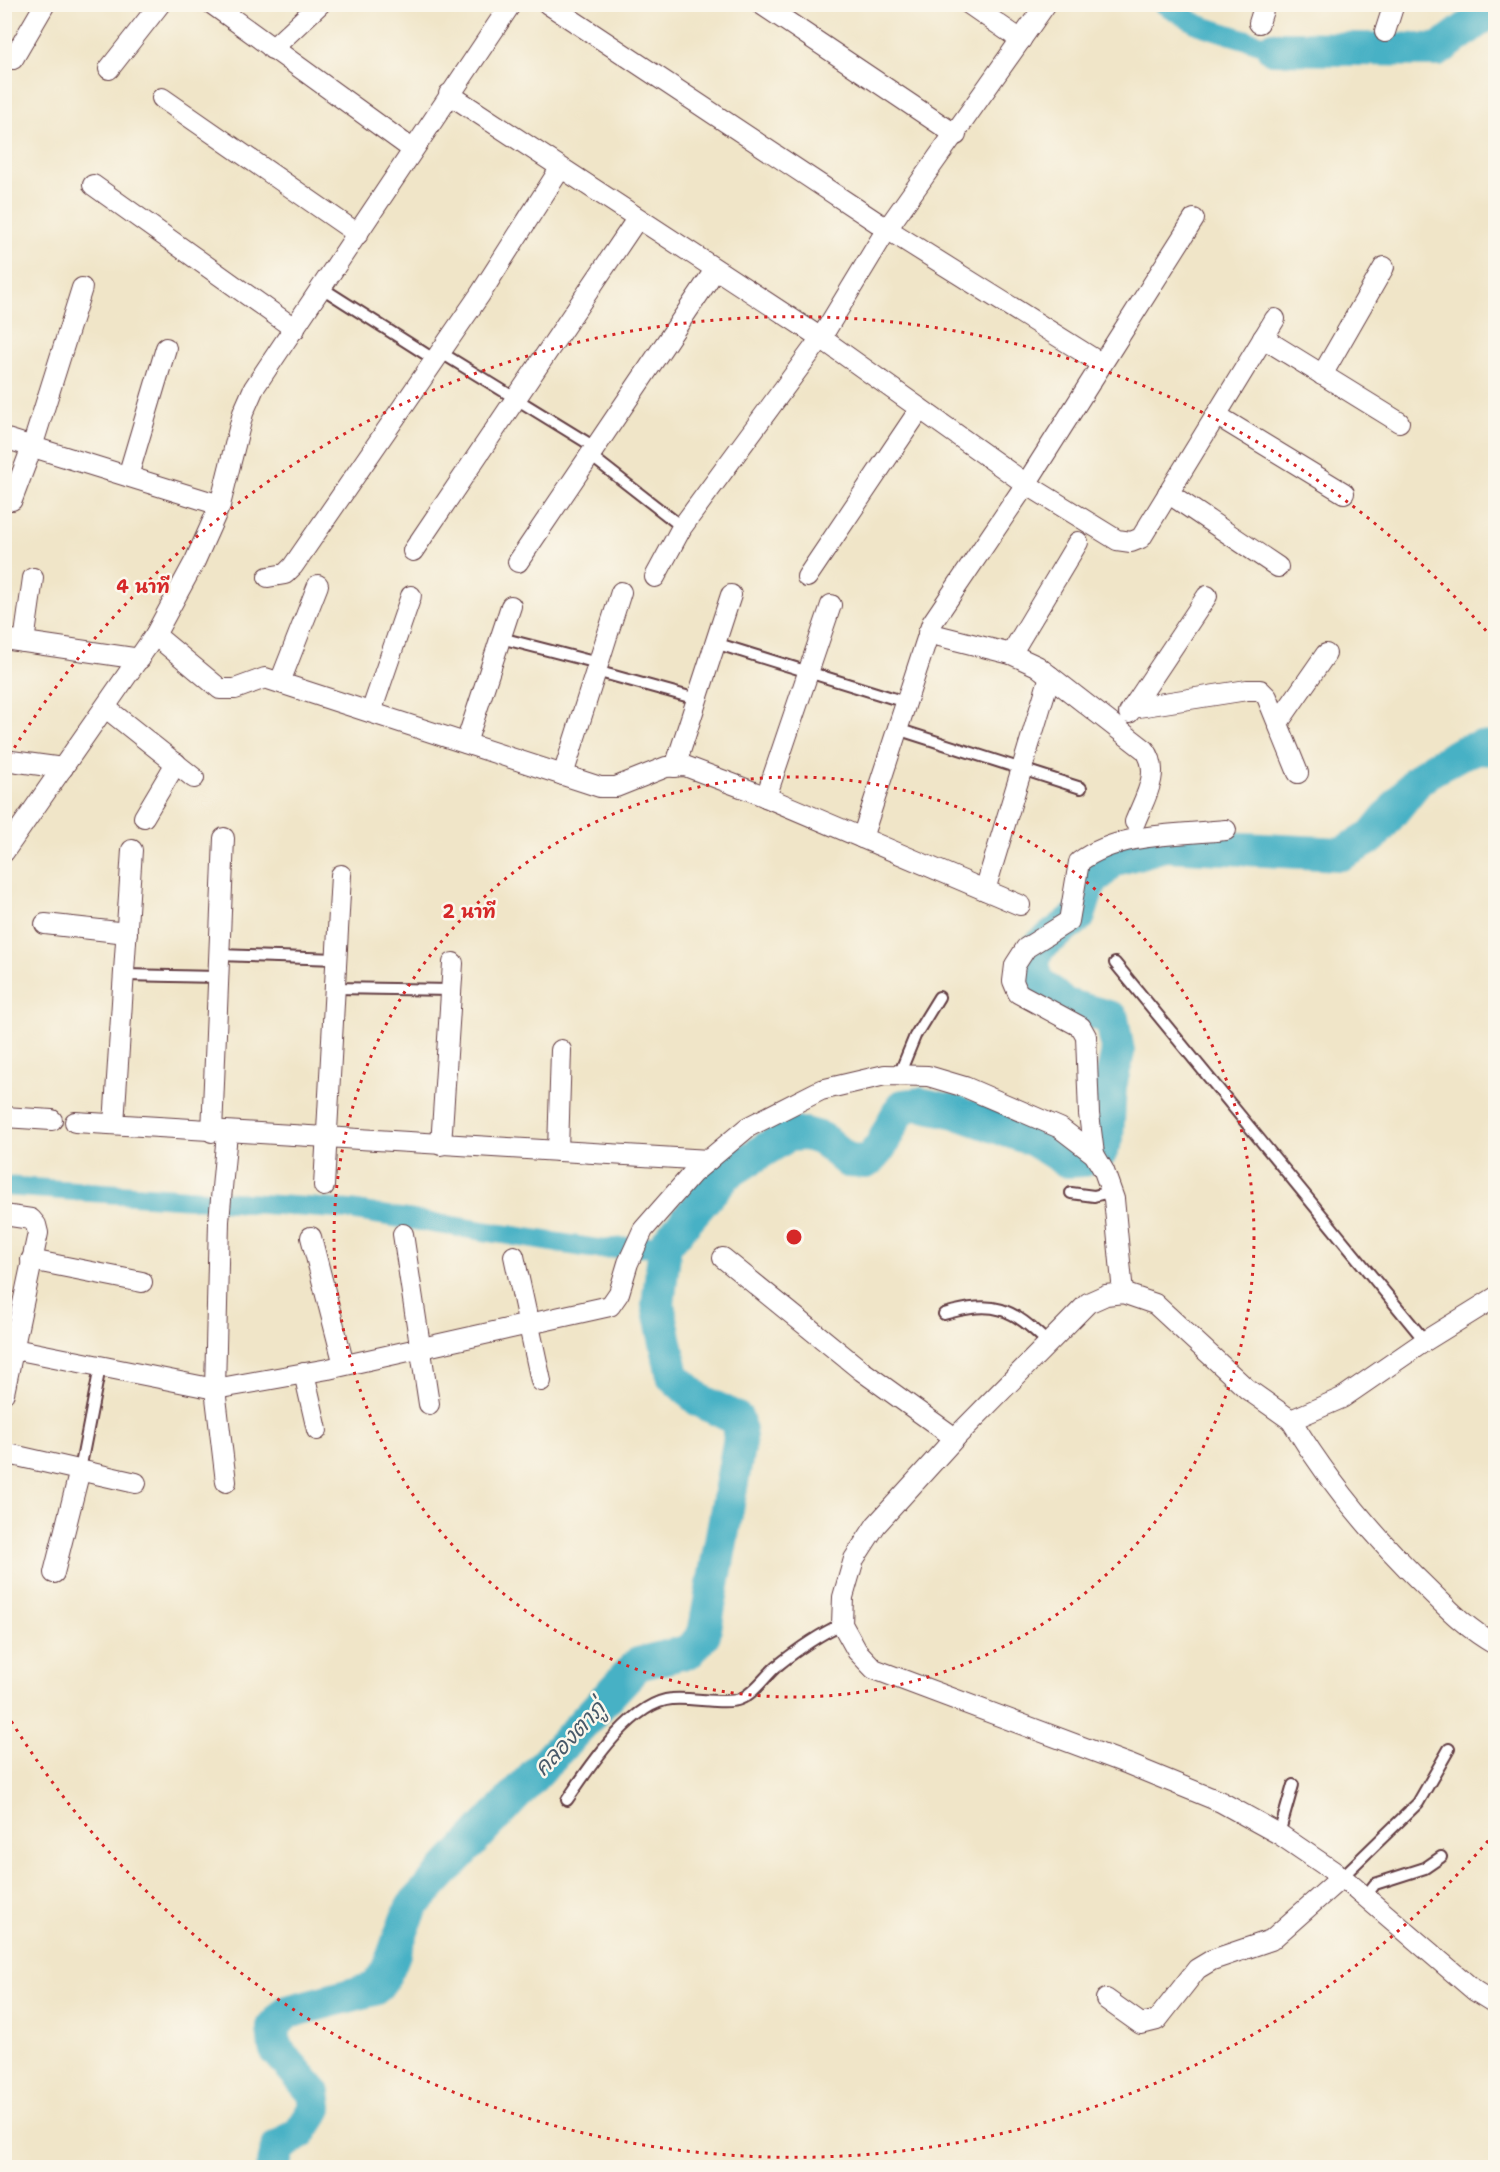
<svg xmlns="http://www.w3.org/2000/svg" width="1500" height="2172" font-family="'Shantell Sans','Playpen Sans Thai',sans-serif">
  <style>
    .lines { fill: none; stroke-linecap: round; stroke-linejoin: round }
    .canal { stroke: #46b1c5; stroke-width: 20 }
    .river { stroke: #46b1c5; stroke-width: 34 }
    .lane-casing { stroke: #633d43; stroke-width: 14 }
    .street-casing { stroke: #633d43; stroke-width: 22 }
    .lane { stroke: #fff; stroke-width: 10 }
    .street { stroke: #fff; stroke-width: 20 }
    .ring { fill: none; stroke: #d62828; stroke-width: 3; stroke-dasharray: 3 6 }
    .labels { text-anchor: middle; stroke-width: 5; stroke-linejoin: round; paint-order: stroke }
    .water-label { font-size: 22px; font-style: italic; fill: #485969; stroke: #fbf7ec }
    .centre { fill: #d62828; stroke: #fbf7ec; stroke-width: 3 }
    .ring-label { font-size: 18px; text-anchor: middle; font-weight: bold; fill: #d62828; stroke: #fbf7ec; stroke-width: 5; stroke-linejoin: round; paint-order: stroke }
  </style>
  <rect width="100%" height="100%" fill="#fbf7ec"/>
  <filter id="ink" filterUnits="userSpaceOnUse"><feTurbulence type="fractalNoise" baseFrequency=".0167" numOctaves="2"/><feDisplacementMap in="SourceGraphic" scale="12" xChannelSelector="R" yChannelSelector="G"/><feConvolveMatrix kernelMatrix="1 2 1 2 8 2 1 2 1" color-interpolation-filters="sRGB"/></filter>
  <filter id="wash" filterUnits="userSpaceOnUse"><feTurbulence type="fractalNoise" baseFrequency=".008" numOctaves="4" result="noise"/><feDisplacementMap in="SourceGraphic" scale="24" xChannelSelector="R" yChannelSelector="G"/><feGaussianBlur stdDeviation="1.35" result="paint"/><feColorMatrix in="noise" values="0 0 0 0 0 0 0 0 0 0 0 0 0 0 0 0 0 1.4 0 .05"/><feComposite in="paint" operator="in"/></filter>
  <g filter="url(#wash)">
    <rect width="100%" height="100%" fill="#f0e5c8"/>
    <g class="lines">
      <!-- canal -->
      <g class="canal">
        <polyline points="1163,4 1199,25 1273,48"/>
        <polyline points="4,1186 350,1210 597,1249 665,1245"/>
      </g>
      <!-- river -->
      <g class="river">
        <polyline points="1273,48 1438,50 1496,7"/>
        <path d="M273,2168L278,2147L300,2133L316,2108L314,2093L275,2048L273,2027L287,2012L374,1989C395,1968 398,1930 414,1904L638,1664L690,1651L704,1634L740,1438L737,1419L699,1400L673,1376L658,1305L665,1245L726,1174L788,1135L805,1134L822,1139L848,1161L866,1162C886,1147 888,1126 903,1106L919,1104L952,1111L1034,1140L1067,1161L1084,1160L1100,1153L1107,1138L1110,1086L1118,1052L1112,1018L1063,1004L1037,981L1033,964L1037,948L1079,916L1089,884L1113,860L1165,845L1341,854L1372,837L1417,781L1431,770L1461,753L1477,748L1496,749"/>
      </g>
    </g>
  </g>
  <g filter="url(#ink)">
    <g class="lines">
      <defs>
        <g id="lane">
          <polyline points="322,288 435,360"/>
          <polyline points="440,352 596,448"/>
          <polyline points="591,456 682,527"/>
          <polyline points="501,638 598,663"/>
          <polyline points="715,643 905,702"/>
          <polyline points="596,671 697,699"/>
          <polyline points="897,729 1081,788"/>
          <polyline points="219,955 337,959"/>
          <polyline points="1115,963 1425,1341"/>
          <polyline points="124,975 218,977"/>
          <polyline points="335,988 451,990"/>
          <polyline points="899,1075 915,1036 939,997"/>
          <polyline points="1071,1193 1094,1196 1113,1191"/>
          <path d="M944,1314C995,1300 1011,1307 1048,1343"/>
          <polyline points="80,1470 100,1367"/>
          <path d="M567,1800C589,1768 631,1702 672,1699C692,1697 725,1705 740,1699C754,1694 766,1675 777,1666C798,1649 818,1635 842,1624"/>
          <polyline points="1279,1834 1293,1785"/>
          <polyline points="1342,1877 1418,1803 1449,1749"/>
          <polyline points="1365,1897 1375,1884 1425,1868 1441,1857"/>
        </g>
        <g id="street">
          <polyline points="212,4 412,149"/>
          <polyline points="548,4 887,229 1102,364 1194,219"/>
          <polyline points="761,4 956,135"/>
          <polyline points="969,4 1021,40"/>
          <polyline points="1259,23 1265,4"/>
          <polyline points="1385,32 1394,4"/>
          <polyline points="272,49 320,4"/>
          <polyline points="13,59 45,4"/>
          <polyline points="109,69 160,4"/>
          <polyline points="449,94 821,338 1026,484 1117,540 1131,542 1141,538 1275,319"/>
          <polyline points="162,98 358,234"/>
          <polyline points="93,185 295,329"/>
          <polyline points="1263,338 1399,422"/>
          <polyline points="1322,375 1384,267"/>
          <polyline points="1216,415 1344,493"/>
          <polyline points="4,438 220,505"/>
          <polyline points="128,476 166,348"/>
          <polyline points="1168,493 1278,567"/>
          <polyline points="12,500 32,447 82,288"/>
          <polyline points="413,551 637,219"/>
          <polyline points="518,562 715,270"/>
          <polyline points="268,577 285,574 293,566 479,296 560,169"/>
          <polyline points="655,577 682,527 821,338 887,229 1046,4"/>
          <polyline points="807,577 920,409"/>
          <path d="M928,633L1011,654L1037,666L1145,750C1162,772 1144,799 1135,822"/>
          <polyline points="155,635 220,689 235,689 265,678 600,787 616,787 666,767 685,766 754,792 1020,905"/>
          <polyline points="4,639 140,659"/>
          <polyline points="24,642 33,578"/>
          <polyline points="1011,654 1078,542"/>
          <polyline points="280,682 318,585"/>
          <polyline points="106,708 194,778"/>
          <polyline points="1132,708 1247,690 1260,690 1267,697 1298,773"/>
          <polyline points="371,712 411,596"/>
          <polyline points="1129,713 1207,596"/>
          <polyline points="1278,723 1326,654"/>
          <polyline points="466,743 511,606"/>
          <polyline points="4,760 63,768"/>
          <polyline points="675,767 731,595"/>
          <polyline points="563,775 621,592"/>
          <polyline points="766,797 831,605"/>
          <polyline points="144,817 176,763"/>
          <polyline points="862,838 932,623 1026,484 1102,364"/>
          <polyline points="4,852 155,635 195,561 220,505 243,413 254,388 511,4"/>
          <polyline points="985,890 1050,676"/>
          <polyline points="45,924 127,933"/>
          <polyline points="4,1117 52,1120"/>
          <polyline points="75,1122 709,1160"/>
          <polyline points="114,1124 132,850"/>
          <polyline points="212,1132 224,838"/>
          <polyline points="441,1145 453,963"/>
          <polyline points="558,1151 561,1050"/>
          <path d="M1094,1154L1089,1114L1086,1036L1081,1027L1018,993L1013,981L1015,965L1026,948L1069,921L1079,862C1119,832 1178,835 1226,830"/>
          <polyline points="324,1186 341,875"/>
          <polyline points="4,1215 31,1219 36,1225 38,1233 4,1393"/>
          <polyline points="403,1234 429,1404"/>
          <polyline points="311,1237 344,1365"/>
          <polyline points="514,1256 541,1381"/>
          <polyline points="723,1258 862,1371 955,1438"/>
          <polyline points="31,1260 142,1282"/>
          <polyline points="1496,1297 1425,1341 1342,1398 1291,1420 1247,1389 1155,1304 1123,1293 1106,1295 1088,1303 955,1438 876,1525 854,1559 843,1597 842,1624 857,1651 874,1669 1128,1764 1221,1802 1279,1834 1342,1877 1475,1991 1496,2004"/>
          <polyline points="4,1347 215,1389 328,1369 610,1306 619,1293 628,1263 643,1230 693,1173 748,1127 821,1090 885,1075 928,1076 965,1087 1060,1128 1094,1154 1104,1171 1114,1199 1123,1293"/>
          <polyline points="304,1373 317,1430"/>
          <path d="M1291,1420C1329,1483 1376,1539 1429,1590C1450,1611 1469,1630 1496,1645"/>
          <polyline points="4,1453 136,1483"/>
          <polyline points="226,1482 215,1389 219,1221 227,1133"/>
          <polyline points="54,1573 80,1470"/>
          <polyline points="1106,1999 1141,2024 1157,2020 1197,1969 1212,1960 1271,1940 1342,1877"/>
        </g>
      </defs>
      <!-- lane casing -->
      <use href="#lane" class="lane-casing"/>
      <!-- street casing -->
      <use href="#street" class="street-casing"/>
      <!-- lane -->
      <use href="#lane" class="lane"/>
      <!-- street -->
      <use href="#street" class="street"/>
    </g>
  </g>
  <!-- distance rings -->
  <g class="ring">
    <circle cx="794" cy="1237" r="460"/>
    <path d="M1494 1834A920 920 0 0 1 5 1711M5 763A920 920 0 0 1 1494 640"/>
  </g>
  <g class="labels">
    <!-- water labels -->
    <g class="water-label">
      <text transform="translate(569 1738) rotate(-47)" y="8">คลองตาภู่</text>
    </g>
  </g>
  <circle cx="794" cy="1237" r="9" class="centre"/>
  <g class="ring-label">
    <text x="143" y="593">4 นาที</text>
    <text x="469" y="918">2 นาที</text>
  </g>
  <!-- margin -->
  <rect width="1500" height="2172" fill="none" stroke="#fbf7ec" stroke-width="24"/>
</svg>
